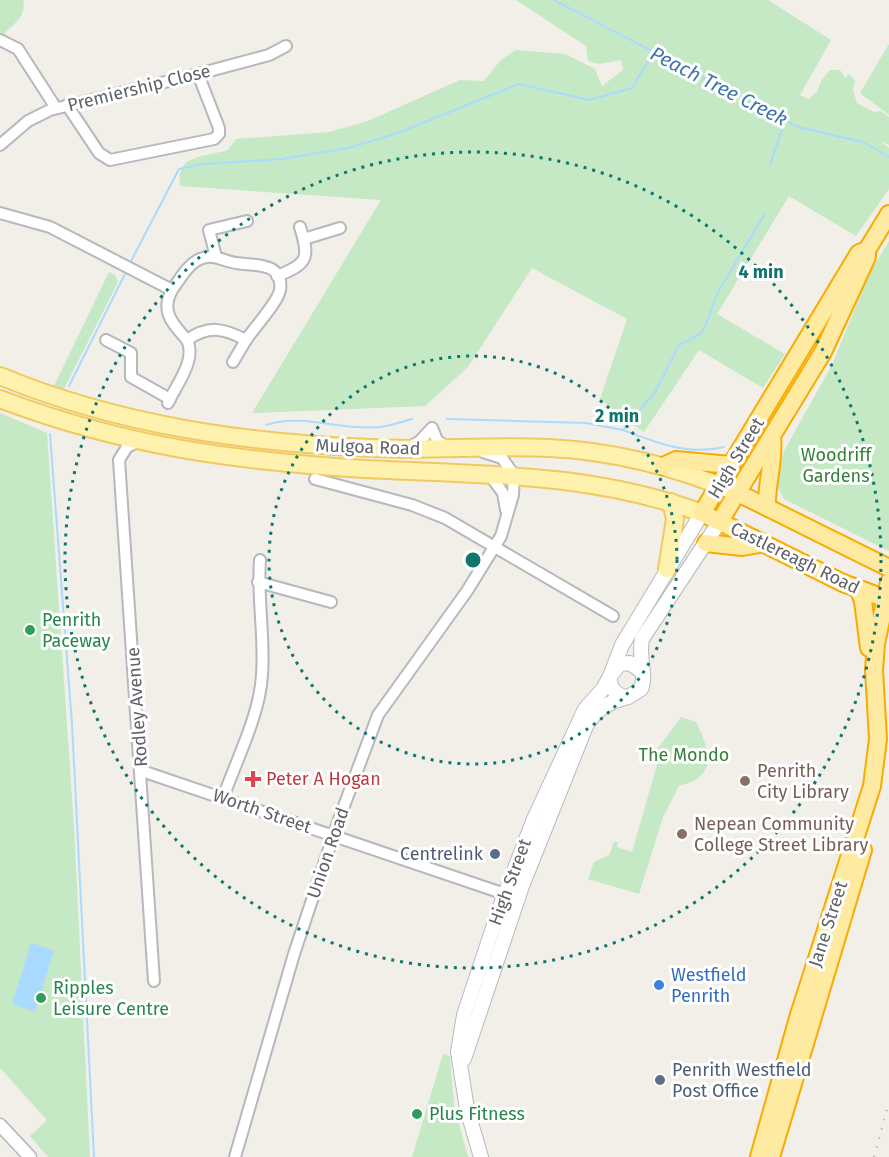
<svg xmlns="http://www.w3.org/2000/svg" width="889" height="1157" font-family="'Fira Sans',sans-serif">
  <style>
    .green { fill: #c5e8c5 }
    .water { fill: #aadaff }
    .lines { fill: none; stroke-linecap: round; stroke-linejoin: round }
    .stream { stroke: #aadaff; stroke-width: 2 }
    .minor-casing { stroke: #b5b8bc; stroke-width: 14 }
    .tertiary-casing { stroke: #b5b8bc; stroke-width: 15 }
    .secondary-casing { stroke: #b6babf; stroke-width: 16 }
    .primary-casing { stroke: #f2c960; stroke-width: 20 }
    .trunk-casing { stroke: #f9ab00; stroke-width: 20 }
    .minor { stroke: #fff; stroke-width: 10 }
    .tertiary { stroke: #fff; stroke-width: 12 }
    .secondary { stroke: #fff; stroke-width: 14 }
    .primary { stroke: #fff2af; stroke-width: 16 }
    .trunk { stroke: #feeaa1; stroke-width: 16 }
    .rail { stroke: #b6b7b8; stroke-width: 2; stroke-dasharray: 1.5 8; stroke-linecap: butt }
    .ring { fill: none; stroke: #0f766e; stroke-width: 3; stroke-dasharray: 3 6 }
    .leisure-dot { fill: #2e9e5b; stroke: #fff; stroke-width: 2 }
    .health-dot { fill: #e0444e; stroke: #fff; stroke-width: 2 }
    .education-dot { fill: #8d6e63; stroke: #fff; stroke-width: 2 }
    .service-dot { fill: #5c6f8a; stroke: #fff; stroke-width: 2 }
    .shop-dot { fill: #3f7fe0; stroke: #fff; stroke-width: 2 }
    .labels { text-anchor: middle; stroke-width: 6; stroke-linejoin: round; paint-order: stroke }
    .street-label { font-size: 18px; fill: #5f6368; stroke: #fff }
    .park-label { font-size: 18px; fill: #348238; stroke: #fff }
    .leisure-label { font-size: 18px; fill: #27864d; stroke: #fff; text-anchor: start }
    .education-label { font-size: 18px; fill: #785e54; stroke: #fff; text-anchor: start }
    .health-label { font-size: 18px; fill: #be3a42; stroke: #fff; text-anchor: start }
    .service-label { font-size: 18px; fill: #4e5e75; stroke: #fff; text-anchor: end }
    .shop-label { font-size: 18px; fill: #366cbe; stroke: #fff; text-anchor: start }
    .water-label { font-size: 20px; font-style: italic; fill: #4174aa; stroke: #fff }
    .centre { fill: #0f766e; stroke: #fff; stroke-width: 3 }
    .ring-label { font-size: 18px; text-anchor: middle; font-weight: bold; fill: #0f766e; stroke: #fff; stroke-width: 6; stroke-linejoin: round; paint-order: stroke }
  </style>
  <rect width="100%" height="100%" fill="#f1efe8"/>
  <!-- green -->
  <g class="green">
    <path d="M0,0H23C28,17 10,26 0,38Z"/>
    <path d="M516,0H768L831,40L800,95L808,99L817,92L821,81L830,70H840L845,78L849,74L855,80L853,90L857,103L874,112L881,111L889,117V145L880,141L889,148V189L856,236L789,196L717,314L785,354L763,388L699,350L644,432L632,424L634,420L632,417L626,419L600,399L627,319L532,268L468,367L425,406L252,413L381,200L180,186C175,154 206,157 228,150L236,139L329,132L368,121L460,80L484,81L500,61L515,50L565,54L595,69L602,86L623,70L621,60L599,64L588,61L586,46Z"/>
    <polygon points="889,44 889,115 860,93"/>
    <polygon points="889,241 889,551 784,499 776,484 784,451 832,365 869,274"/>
    <polygon points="109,272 115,275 118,282 64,389 54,386"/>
    <polygon points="0,413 47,433 74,827 90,1157 48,1157 30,1136 47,1120 0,1068"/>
    <path d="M681,717L696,722C710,751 719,776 679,786L663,817L639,894L588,879L594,862L609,855L614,842H618L617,847L632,852L659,758L653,755Z"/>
    <polygon points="443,1054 450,1056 454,1105 468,1157 412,1157"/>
  </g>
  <!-- water -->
  <polygon class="water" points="31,943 54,950 35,1012 12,1004"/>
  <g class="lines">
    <!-- stream -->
    <g class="stream">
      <polyline points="554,0 798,127 863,142 889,157"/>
      <polyline points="770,165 785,120"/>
      <polyline points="129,265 179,169 203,164 282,159 348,148 398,133 519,84 589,100 632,88 653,53"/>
      <polyline points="69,386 127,270"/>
      <polyline points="447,419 586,423 623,430 655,392 679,345 700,334 705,327 717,294 764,215"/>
      <path d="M266,425C304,413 341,431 380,427C390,426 401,422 412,419"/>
      <path d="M623,430C654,442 690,456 724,447"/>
      <polyline points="50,434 72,724 94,1157"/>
    </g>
    <defs>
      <g id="minor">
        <polyline points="0,40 18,49 56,108"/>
        <polyline points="67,105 99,153 110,160 214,139 219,134 219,128 198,74"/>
        <polyline points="0,145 28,121 50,110 198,74 269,55 286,46"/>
        <path d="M0,213L50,227L172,290C180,279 188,264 200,259C213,253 223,261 236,263C253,266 284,261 280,290C278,302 254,328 246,340C223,328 209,325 187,340C173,324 160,312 172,290"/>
        <polyline points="304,239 340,228"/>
        <polyline points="216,257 209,230 247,221"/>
        <path d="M277,276C308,264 310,258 300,227"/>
        <polyline points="106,340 131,353 131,377 170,399"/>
        <polyline points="233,362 246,340"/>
        <path d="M168,403C176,385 197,360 187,340"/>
        <polyline points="137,442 127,447 119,460 154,981"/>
        <polyline points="409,447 419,442 432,428 437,440 449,449"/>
        <polyline points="489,474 503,493 506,510"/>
        <polyline points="315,479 412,505 445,518 613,616"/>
        <polyline points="258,582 331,602"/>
        <polyline points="142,771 511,896"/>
        <path d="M223,798C236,761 260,714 262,675C265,637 257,598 260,560"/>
        <polyline points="235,1157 294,954 338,822 378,715 467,591 501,536 513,495 514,475 502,458 483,452"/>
      </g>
      <polyline id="tertiary" points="0,1125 30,1157"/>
      <g id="secondary">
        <polyline points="612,671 622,645 702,513"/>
        <path d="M642,672L630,663L620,664L610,676C609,688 616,696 628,697L641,689C647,676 638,657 642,639L720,521"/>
        <path d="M464,1059L522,886L586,726C597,708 609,702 628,697"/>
        <polyline points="481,1157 467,1109 458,1052 464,1015 500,907 534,819 585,709 603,689 610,676"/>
      </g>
      <g id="primary">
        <path d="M0,376C118,425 245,443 372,448C431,451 491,445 549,448C615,451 679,468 738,493"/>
        <path d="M0,399C123,446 235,461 365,469C482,475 589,472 702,513"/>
        <polyline points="667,569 675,519 671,502"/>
      </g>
      <g id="trunk">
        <polyline points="867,250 859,253 702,513 843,583 889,600"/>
        <polyline points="663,466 676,460 731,465"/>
        <polyline points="738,493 889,568"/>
        <path d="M767,507C766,483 775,460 772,437"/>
        <polyline points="720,521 823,352 867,257 867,250 889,214"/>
        <polyline points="706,543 742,547 765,543"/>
        <polyline points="859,590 863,601 869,648"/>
        <polyline points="759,1157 798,1018 872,786 878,739 874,670 876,644 889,582"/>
        <polyline points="771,1157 863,850"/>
      </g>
    </defs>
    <!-- minor casing -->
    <use href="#minor" class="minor-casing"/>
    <!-- tertiary casing -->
    <use href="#tertiary" class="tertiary-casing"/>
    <!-- secondary casing -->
    <use href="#secondary" class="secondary-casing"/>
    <!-- primary casing -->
    <use href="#primary" class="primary-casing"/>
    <!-- trunk casing -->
    <use href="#trunk" class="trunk-casing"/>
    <!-- minor -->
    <use href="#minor" class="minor"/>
    <!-- tertiary -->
    <use href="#tertiary" class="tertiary"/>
    <!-- secondary -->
    <use href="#secondary" class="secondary"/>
    <!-- primary -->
    <use href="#primary" class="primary"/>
    <!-- trunk -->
    <use href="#trunk" class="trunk"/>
    <!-- rail -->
    <polyline class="rail" points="874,1157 889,1102"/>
  </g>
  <!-- distance rings -->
  <g class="ring">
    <circle cx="473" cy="560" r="204"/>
    <circle cx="473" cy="560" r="408"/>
  </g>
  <!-- markers -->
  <g class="leisure-dot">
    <circle cx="30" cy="630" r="6"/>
    <circle cx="41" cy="998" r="6"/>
    <circle cx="417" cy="1114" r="6"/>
  </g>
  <path class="health-dot" d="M250 770h6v6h6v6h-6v6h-6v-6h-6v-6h6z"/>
  <g class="education-dot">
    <circle cx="745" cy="781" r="6"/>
    <circle cx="682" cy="834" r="6"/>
  </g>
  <g class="service-dot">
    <circle cx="495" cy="854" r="6"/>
    <circle cx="660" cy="1080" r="6"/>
  </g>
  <circle class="shop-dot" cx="659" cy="985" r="6"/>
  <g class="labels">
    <!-- street labels -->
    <g class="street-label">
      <text transform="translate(139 88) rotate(-14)" y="6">Premiership Close</text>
      <text transform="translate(368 447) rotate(2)" y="6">Mulgoa Road</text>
      <text transform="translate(736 458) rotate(-59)" y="6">High Street</text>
      <text transform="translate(795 558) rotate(26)" y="6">Castlereagh Road</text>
      <text transform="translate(137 707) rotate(-94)" y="6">Rodley Avenue</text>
      <text transform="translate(262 811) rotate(19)" y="6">Worth Street</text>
      <text transform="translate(328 853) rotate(-71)" y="6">Union Road</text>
      <text transform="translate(510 882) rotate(-70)" y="6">High Street</text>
      <text transform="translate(828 924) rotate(-72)" y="6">Jane Street</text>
    </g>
    <!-- park labels -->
    <g class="park-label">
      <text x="836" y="461">Woodriff<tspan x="836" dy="21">Gardens</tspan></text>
      <text x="684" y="761">The Mondo</text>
    </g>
    <!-- leisure labels -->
    <g class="leisure-label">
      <text x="42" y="626">Penrith<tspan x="42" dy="21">Paceway</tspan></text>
      <text x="53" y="994">Ripples<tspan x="53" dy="21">Leisure Centre</tspan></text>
      <text x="429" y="1120">Plus Fitness</text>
    </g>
    <!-- education labels -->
    <g class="education-label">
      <text x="757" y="777">Penrith<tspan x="757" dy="21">City Library</tspan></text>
      <text x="694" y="830">Nepean Community<tspan x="694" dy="21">College Street Library</tspan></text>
    </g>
    <!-- health labels -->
    <g class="health-label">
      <text x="266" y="785">Peter A Hogan</text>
    </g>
    <!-- service labels -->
    <g class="service-label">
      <text x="483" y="860">Centrelink</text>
      <text x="672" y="1076" text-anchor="start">Penrith Westfield<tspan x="672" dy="21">Post Office</tspan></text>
    </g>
    <!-- shop labels -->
    <g class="shop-label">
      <text x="671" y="981">Westfield<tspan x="671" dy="21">Penrith</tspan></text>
    </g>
    <!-- water labels -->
    <g class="water-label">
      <text transform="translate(719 86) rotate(27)" y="7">Peach Tree Creek</text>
    </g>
  </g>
  <circle cx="473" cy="560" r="9" class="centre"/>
  <g class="ring-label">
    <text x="761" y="278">4 min</text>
    <text x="617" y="422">2 min</text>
  </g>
</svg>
